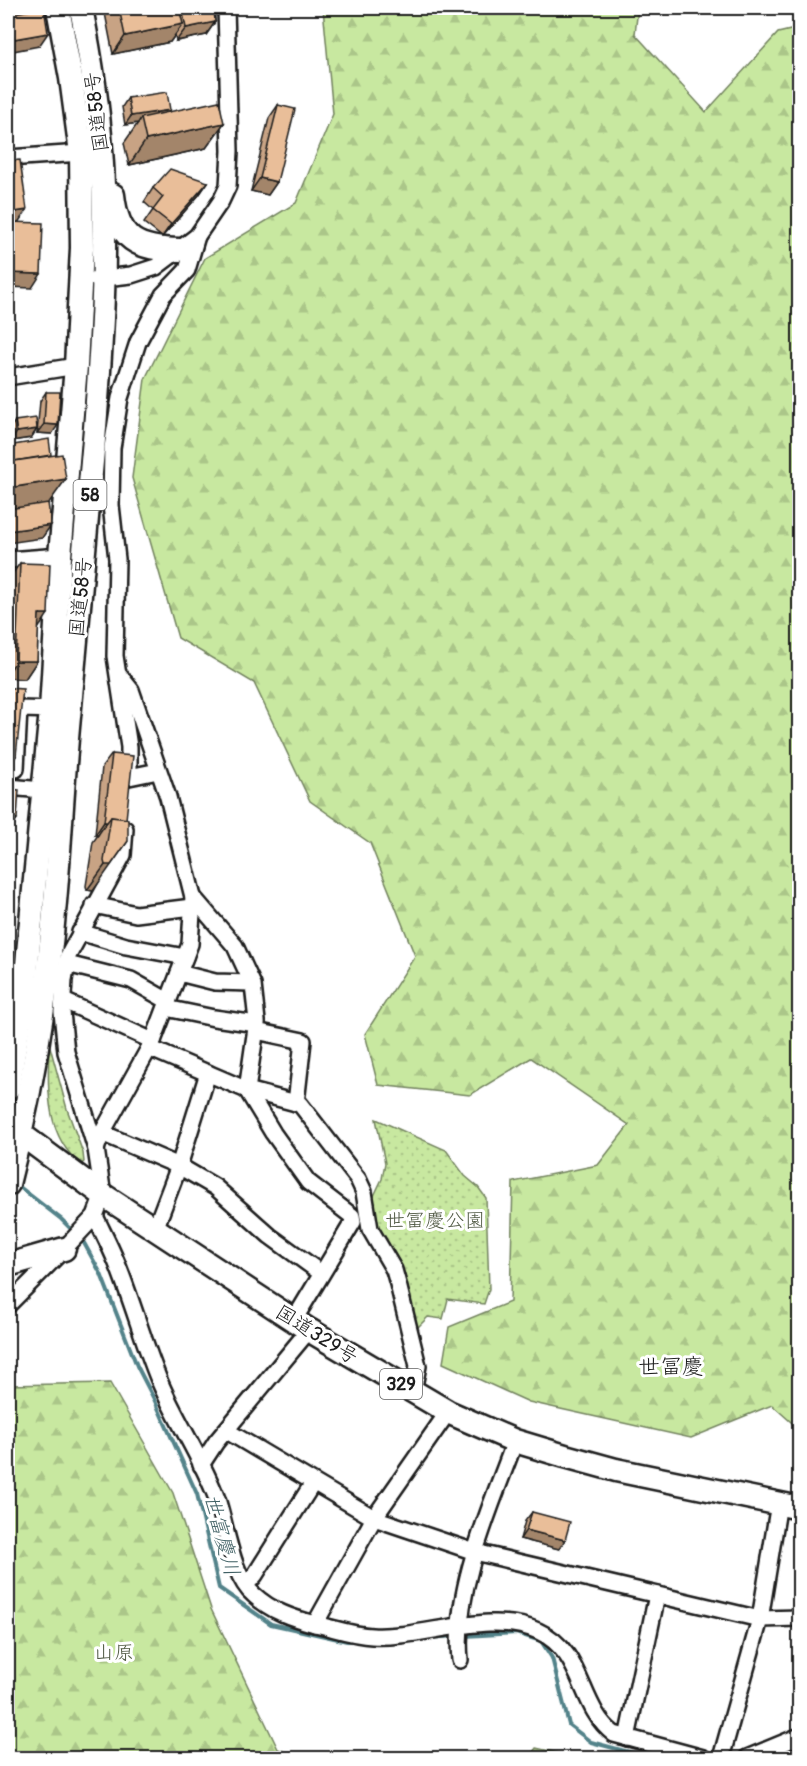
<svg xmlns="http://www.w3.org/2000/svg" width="807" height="1766" font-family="Pangolin,'Klee One',sans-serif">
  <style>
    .grass { fill: url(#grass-dots); stroke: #72825e; stroke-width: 1.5 }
    .forest { fill: url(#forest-firs); stroke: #72825e; stroke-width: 1.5 }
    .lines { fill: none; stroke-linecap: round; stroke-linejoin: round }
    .stream { stroke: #53838a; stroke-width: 4 }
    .minor-casing { stroke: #1c1c1c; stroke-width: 20 }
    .highway-casing { stroke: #1c1c1c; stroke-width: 27 }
    .minor { stroke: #fff; stroke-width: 15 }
    .highway { stroke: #fff; stroke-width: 22 }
    .wall { fill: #c8a384; stroke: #1c1c1c; stroke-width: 1.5 }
    .shaded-wall { fill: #a3856b; stroke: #1c1c1c; stroke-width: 1.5 }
    .building { fill: #e9be99; stroke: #1c1c1c; stroke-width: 1.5 }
    .labels { text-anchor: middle; stroke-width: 6; stroke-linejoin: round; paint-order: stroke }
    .shield { fill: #fff; stroke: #606060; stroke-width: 1.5 }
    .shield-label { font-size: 18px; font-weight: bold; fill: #1c1c1c }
    .street-label { font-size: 20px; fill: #1c1c1c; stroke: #fff }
    .park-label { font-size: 20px; fill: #505944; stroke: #fff }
    .water-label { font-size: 21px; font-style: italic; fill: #416165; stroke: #fff }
    .quarter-label { font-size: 22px; fill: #1c1c1c; stroke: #fff }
  </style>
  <defs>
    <pattern id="grass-dots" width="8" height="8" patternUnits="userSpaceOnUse" patternTransform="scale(1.5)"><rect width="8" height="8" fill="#c8e8a0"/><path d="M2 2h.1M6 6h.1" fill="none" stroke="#abc689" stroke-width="1.8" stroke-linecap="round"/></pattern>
    <pattern id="forest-firs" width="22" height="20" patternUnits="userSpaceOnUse" patternTransform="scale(1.5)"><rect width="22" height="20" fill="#c8e8a0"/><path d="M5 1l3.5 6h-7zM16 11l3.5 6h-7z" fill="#abc689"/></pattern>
  </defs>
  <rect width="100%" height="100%" fill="#fff"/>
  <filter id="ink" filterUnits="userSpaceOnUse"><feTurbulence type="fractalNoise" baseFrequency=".0167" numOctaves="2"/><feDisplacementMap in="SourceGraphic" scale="12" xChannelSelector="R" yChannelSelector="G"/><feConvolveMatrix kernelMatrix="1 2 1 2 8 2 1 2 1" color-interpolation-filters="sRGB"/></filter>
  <g filter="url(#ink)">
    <!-- grass -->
    <g class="grass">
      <path d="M49,1043L67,1109L83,1153L84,1162L81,1164C44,1136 48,1085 49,1043Z"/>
      <polygon points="376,1119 446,1150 465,1176 478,1187 486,1198 489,1289 484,1304 448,1299 443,1319 428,1317 412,1333 411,1297 400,1264 376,1223 372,1200 382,1179 385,1163"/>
    </g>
    <!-- forest -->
    <g class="forest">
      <polygon points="323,8 638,8 635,34 706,112 778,33 799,28 799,1429 772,1405 691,1438 529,1402 443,1363 449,1327 510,1302 513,1182 598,1165 629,1125 531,1058 470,1095 378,1085 365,1034 415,956 370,843 310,801 254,683 178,638 132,478 145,379 205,258 296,203 333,114"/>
      <polygon points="110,1383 173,1493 211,1609 278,1749 304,1758 8,1758 8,1385"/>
      <polygon points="536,1748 580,1758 528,1758"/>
    </g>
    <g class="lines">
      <!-- stream -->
      <g class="stream">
        <polyline points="17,1185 61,1219 74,1232"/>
        <polyline points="79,1237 84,1243 101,1274 137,1366 154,1399 197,1494 219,1588 271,1624 347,1641 358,1641"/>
        <polyline points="465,1636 516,1633 541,1641 552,1658 569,1725 591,1742 651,1758"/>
        <polyline points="426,1638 457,1636"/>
        <polyline points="778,1758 800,1747"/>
      </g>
      <defs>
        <g id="minor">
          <polyline points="8,158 81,153"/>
          <polyline points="96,279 131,275 156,267 197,236 221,201 228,186 230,151 226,8"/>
          <polyline points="8,377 76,366"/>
          <polyline points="8,560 60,556"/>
          <polyline points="16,769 19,709 60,710"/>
          <polyline points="129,775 129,747 115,656 117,559 111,505 112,448 120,398 138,342 163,295 187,270 197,236"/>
          <polyline points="129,777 158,771"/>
          <polyline points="8,787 43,790"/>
          <polyline points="193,897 235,946 253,985 257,1021 247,1090 273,1133 308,1182 352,1216 353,1222 294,1320"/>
          <polyline points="94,905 136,914 192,907"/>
          <polyline points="80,932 126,946 185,957"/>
          <polyline points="67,964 131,980 168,1001"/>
          <polyline points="179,973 215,982 251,983"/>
          <polyline points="64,1001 153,1041"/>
          <polyline points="166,1008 214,1018 257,1024"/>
          <polyline points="256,1031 303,1041 296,1103"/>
          <polyline points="149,1048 247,1090 300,1104 358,1179 364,1192 370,1229 394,1270 398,1284 418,1366 413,1391"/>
          <polyline points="102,1133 179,1166 215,1187 270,1236 321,1273"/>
          <polyline points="96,1149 102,1133 153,1041 185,957 190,944 193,897 168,797 131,690 119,675"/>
          <path d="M95,1216C102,1231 110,1246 116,1261C132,1300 143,1341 159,1380C176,1421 202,1458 217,1499C226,1525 232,1577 254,1595C271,1611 292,1618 315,1624C334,1628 352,1635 372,1636C422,1639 490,1609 538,1631C585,1652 578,1707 614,1734L703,1758"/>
          <polyline points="155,1229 179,1166 208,1073"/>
          <polyline points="8,1305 64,1249 95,1216 103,1195 96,1149 66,1052 62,1012 64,980 68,956 123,855 125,829"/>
          <polyline points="227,1431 374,1518 475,1552 760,1619 800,1618"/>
          <polyline points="201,1465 216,1442 309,1330"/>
          <polyline points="246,1585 255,1575 313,1483"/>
          <polyline points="315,1624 374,1518 448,1412"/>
          <path d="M460,1660C453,1589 491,1507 515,1441"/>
          <polyline points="627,1738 657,1595"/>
          <polyline points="721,1758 760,1619 779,1503"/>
          <polyline points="747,1758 800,1736"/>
        </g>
        <g id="highway">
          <path d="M113,195C118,241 137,249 180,250"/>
          <polyline points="8,1088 24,995 51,710 60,556 76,366 82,248 81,153 71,78 58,8"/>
          <polyline points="10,1126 103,1195 309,1330 448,1412 515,1441 565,1456 616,1470 800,1508"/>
          <path d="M8,1184C32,1092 47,997 55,902C61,837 63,772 70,707C79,614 87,521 95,428C102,335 108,242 101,149C98,102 90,54 81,8"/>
          <polyline points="8,1265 64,1249"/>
        </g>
      </defs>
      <!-- minor casing -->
      <use href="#minor" class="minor-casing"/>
      <!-- highway casing -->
      <use href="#highway" class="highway-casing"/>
      <!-- minor -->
      <use href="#minor" class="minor"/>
      <!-- highway -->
      <use href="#highway" class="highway"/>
    </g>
    <!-- wall -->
    <g class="wall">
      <polygon points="104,8 214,8 215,22 206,35 176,41 175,35 170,42 113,54"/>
      <polygon points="128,98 168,112 224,123 206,148 129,165 124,143 138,123 125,125 122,107"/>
      <polygon points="278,105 277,182 268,195 251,191 269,118"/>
      <polygon points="208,182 199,195 162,237 144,223 153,210 144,202 153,188"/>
      <polygon points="8,383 10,429 15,421 37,429 31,438 11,441 9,432 8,434"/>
      <polygon points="46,392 52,434 37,433 40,401"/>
      <polygon points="20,563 38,628 37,661 25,679 8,678 8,580"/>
      <polygon points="112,754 126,819 93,891 87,890 86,886 93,842 98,835 95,835 102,767"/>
      <polygon points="532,1512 559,1549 520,1539 525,1521"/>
    </g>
    <!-- shaded-wall -->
    <g class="shaded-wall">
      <polygon points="215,22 206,35 176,41 186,28"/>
      <polygon points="183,24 170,42 113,54 125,36"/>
      <polygon points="48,33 39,46 8,52 8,40"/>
      <polygon points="170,110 164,119 141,118 138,123 125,125 131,116"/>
      <polygon points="224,123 206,148 129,165 146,140"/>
      <polygon points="260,178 277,182 268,195 251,191"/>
      <polygon points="208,182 199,195 162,237 171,224"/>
      <polygon points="27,210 17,224 8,225 8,213"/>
      <polygon points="8,273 41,274 32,288 8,287"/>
      <polygon points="44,424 58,425 52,434 37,433"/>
      <polygon points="37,429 31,438 11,441 17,432"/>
      <polygon points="66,479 48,504 8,511 8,488"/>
      <polygon points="51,525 42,538 8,543 8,531"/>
      <polygon points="39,614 48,614 36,632"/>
      <polygon points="16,661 37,661 25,679 8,678 8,673"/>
      <polygon points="8,755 16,756 8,768"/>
      <polygon points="8,818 17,819 11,828 8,828"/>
      <polygon points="104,822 107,822 98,835 95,835"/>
      <polygon points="128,841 93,891 87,890 105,865"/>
      <polygon points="526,1530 565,1540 559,1549 520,1539"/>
    </g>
    <!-- building -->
    <g class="building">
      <polygon points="44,8 48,33 8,40 8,14"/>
      <polygon points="119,8 179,8 183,24 125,36"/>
      <polygon points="182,8 214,8 215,22 186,28"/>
      <polygon points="167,92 170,110 131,116 128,98"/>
      <polygon points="219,101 224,123 146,140 141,118"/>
      <polygon points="278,105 295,109 277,182 260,178"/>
      <polygon points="20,160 27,210 8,213 8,161"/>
      <polygon points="170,169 208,182 171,224 153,210 163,197 153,188"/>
      <polygon points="8,222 43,223 41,274 8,273"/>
      <polygon points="8,383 11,383 10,431 8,431"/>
      <polygon points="46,392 60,392 58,425 44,424"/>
      <polygon points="36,418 37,429 17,432 15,421"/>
      <polygon points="49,439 51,455 8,462 8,446"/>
      <polygon points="62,454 66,479 8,488 8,462"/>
      <polygon points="48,503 51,525 8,531 8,509"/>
      <polygon points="20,563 50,564 48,614 39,614 37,661 16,661"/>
      <polygon points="8,688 23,689 16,756 8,755"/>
      <polygon points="112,754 133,756 126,819 111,817 107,822 104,822"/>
      <polygon points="8,789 19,790 17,819 8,818"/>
      <polygon points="111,817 128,819 128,841 111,865 105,865 104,861"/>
      <polygon points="532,1512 570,1522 565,1540 526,1530"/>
    </g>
  </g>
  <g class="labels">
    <!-- shield labels -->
    <g class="shield">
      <rect x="73.5" y="480" width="33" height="30" rx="4.5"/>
      <rect x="380" y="1369" width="42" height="30" rx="4.5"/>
    </g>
    <g class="shield-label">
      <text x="90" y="501">58</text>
      <text x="401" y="1390">329</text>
    </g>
    <!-- street labels -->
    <g class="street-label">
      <text transform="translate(96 112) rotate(-97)" y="7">国道58号</text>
      <text transform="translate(80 597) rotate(-84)" y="7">国道58号</text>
      <text transform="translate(317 1334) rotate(32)" y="7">国道329号</text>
    </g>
    <!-- park labels -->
    <g class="park-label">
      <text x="435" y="1227">世冨慶公園</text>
      <text x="114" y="1659">山原</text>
    </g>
    <!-- water labels -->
    <g class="water-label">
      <text transform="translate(222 1535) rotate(75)" y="7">世富慶川</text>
    </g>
    <!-- quarter labels -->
    <g class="quarter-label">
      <text x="671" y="1374">世冨慶</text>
    </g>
  </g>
  <!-- margin -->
  <rect width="807" height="1766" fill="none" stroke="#fff" stroke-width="30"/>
  <rect x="15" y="15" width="777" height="1736" fill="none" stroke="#1c1c1c" stroke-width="2" filter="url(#ink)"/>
</svg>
